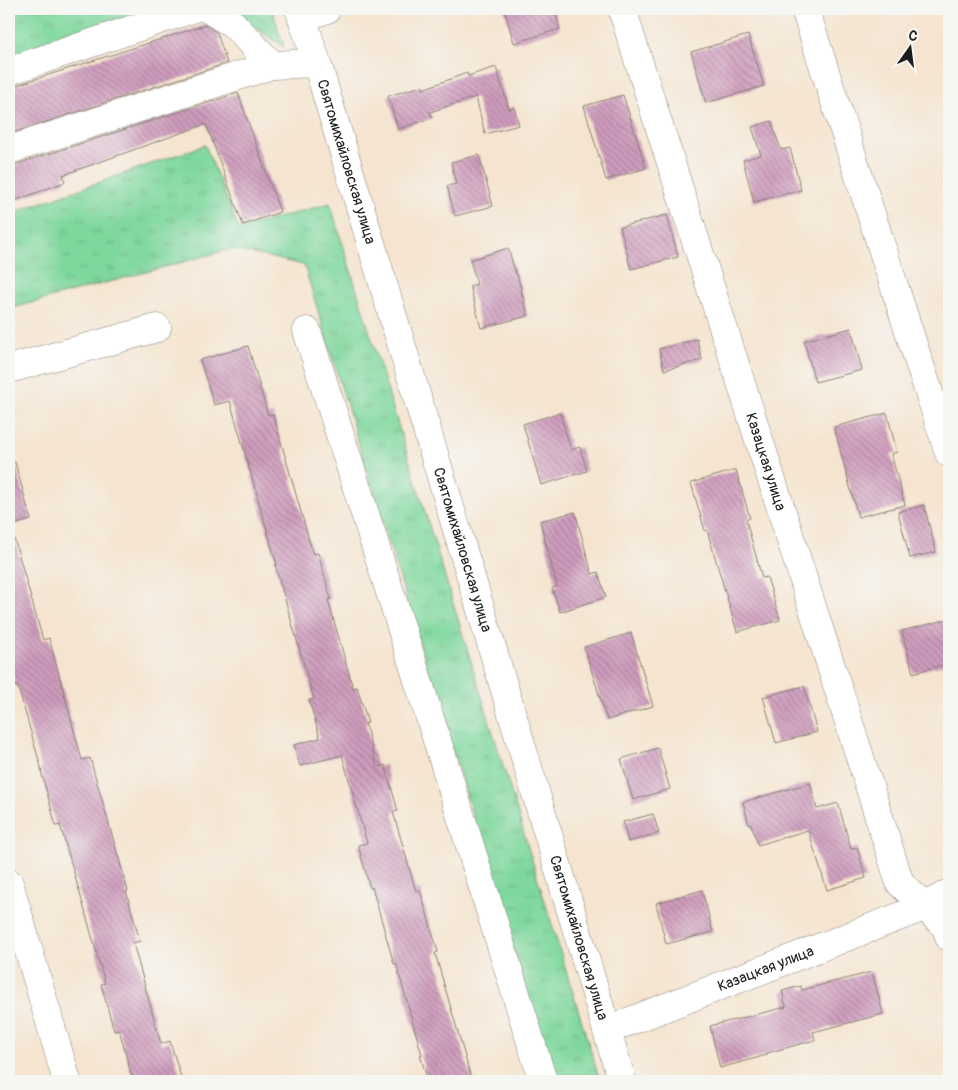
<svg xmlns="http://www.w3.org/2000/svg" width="958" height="1090" font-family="Pangolin,sans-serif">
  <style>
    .grass { fill: url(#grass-tufts); stroke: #4d7a5c }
    .building { fill: url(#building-back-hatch) }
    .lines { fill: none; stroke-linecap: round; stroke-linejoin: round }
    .minor-casing { stroke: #888076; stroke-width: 29 }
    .minor { stroke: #fff; stroke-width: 28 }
    .labels { text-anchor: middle; stroke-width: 4; stroke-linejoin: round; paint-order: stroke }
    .street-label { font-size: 15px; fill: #1c1c1c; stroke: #f6f6f2 }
  </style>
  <defs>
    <pattern id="grass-tufts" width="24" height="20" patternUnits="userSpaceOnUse" patternTransform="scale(1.25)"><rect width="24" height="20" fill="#7ed79d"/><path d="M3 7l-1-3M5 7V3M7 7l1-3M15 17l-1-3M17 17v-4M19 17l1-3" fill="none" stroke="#6cb887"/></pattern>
    <pattern id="building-back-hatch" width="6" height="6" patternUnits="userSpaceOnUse" patternTransform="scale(1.25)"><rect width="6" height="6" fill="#cf9cbd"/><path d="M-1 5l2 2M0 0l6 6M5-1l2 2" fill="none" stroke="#a77e99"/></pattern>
  </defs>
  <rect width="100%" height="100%" fill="#f6f6f2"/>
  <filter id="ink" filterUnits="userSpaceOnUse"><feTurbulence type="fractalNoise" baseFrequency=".02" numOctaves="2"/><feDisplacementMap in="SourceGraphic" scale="10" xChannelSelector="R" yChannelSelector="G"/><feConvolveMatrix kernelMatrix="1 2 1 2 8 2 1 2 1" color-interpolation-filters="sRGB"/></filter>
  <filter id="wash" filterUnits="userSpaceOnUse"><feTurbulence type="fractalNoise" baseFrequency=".0096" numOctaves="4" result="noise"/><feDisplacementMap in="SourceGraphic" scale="20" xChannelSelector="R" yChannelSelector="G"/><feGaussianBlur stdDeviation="1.12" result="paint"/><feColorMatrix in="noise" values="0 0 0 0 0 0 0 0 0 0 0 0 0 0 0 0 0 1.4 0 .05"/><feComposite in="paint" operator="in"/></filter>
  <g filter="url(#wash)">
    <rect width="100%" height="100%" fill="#f5e4cf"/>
    <!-- grass -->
    <g class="grass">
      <polygon points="9,9 173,9 9,63"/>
      <polygon points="228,9 272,9 284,47"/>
      <polygon points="205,145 239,229 330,203 600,1081 554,1081 304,265 231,249 9,309 9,214"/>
    </g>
    <g id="blocks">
      <!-- building -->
      <g class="building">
        <polygon points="504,9 554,9 560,29 514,43"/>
        <polygon points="205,25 217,33 227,63 9,134 9,86 14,86"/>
        <polygon points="748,35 764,86 706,103 691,52"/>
        <polygon points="496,67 509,109 514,107 519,125 485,134 476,97 430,112 432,118 398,129 388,96 422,86 423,89 467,73 468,76"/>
        <polygon points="238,93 280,212 243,225 206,124 63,175 65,182 9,203 9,165 14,165"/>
        <polygon points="623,95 646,168 606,180 584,106"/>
        <polygon points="771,121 781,150 790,148 801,190 754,202 743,160 761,155 752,127"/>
        <polygon points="479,155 493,206 455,216 447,186 456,184 451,162"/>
        <polygon points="667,215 678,257 631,269 620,227"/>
        <polygon points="508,248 516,274 517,274 528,316 481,328 470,286 477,284 470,260"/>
        <polygon points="851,328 862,370 815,382 804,341"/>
        <polygon points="697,339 702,360 664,370 659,349"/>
        <polygon points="248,346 268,415 273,414 313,554 318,553 331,599 328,600 353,688 357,687 368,723 365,723 377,767 385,765 398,811 393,812 416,891 420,890 438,952 435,953 472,1081 428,1081 420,1055 422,1055 396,963 394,964 372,887 370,888 358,845 367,843 342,755 300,766 294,745 320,738 309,700 314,699 275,565 277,565 230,401 214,405 200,360"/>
        <polygon points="560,413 571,450 580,447 587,471 541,485 523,424"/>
        <polygon points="887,413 897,452 891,454 905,505 858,517 834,427"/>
        <polygon points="9,462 15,462 31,520 9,526"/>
        <polygon points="736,470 750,518 746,520 762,578 767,577 780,620 737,632 707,530 705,531 691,483"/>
        <polygon points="924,505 936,552 910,558 898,512"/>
        <polygon points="575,512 592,574 598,572 606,597 560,612 552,588 557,586 540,521"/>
        <polygon points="14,538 43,640 49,638 82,760 90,758 128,891 126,891 140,941 133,943 161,1044 170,1041 182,1081 133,1081 119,1029 114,1031 101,984 105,983 83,904 60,825 56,826 41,771 42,771 18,687 16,687 9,662 9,539"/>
        <polygon points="949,619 949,663 913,673 902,631"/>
        <polygon points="631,633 653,706 607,720 584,647"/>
        <polygon points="804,686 817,732 776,743 763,697"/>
        <polygon points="658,748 670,789 633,800 621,759"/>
        <polygon points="810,783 817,809 838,803 851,849 857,847 866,878 827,890 808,830 758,845 751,824 749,825 743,802"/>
        <polygon points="653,814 659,833 628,842 623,822"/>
        <polygon points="702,890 713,932 666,944 656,903"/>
        <polygon points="872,972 883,1014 813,1032 815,1040 767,1053 767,1055 720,1068 710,1026 786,1007 782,991 801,986 802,990"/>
      </g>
    </g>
  </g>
  <g filter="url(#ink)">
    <use href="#blocks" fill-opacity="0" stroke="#888076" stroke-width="1"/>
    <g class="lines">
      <defs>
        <g id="minor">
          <polyline points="208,9 233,24 272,65"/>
          <path id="s1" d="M299,9L317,63L622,1081"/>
          <path id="s2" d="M622,9L900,883L946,927L949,937"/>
          <polyline points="805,9 912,341 949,453"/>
          <polyline points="302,18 327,9"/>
          <polyline points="9,71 192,9"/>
          <polyline points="9,150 272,65 317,63"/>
          <polyline points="307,331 443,759 543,1081"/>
          <polyline points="9,369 157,328"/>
          <polyline points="9,883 67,1081"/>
          <path id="s3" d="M607,1030L924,907L949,893"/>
        </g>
      </defs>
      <!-- minor casing -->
      <use href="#minor" class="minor-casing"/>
      <!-- minor -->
      <use href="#minor" class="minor"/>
    </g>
  </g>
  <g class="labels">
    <!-- street labels -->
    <g class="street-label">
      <text dy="5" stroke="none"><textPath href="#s1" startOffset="160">Святомихайловская улица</textPath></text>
      <text dy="5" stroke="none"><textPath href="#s2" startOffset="475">Казацкая улица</textPath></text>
      <text dy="5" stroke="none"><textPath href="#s1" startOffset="565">Святомихайловская улица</textPath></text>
      <text dy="5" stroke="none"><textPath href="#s1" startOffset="970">Святомихайловская улица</textPath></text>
      <text dy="5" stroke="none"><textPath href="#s3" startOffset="170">Казацкая улица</textPath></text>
    </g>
  </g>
  <!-- margin -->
  <rect width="958" height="1090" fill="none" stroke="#f6f6f2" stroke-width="30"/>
  <!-- north arrow -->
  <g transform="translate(910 48) rotate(14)" stroke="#f6f6f2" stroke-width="4" paint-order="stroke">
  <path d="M0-4L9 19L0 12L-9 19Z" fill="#1c1c1c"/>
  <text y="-8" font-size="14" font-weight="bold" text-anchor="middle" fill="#1c1c1c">С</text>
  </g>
</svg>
